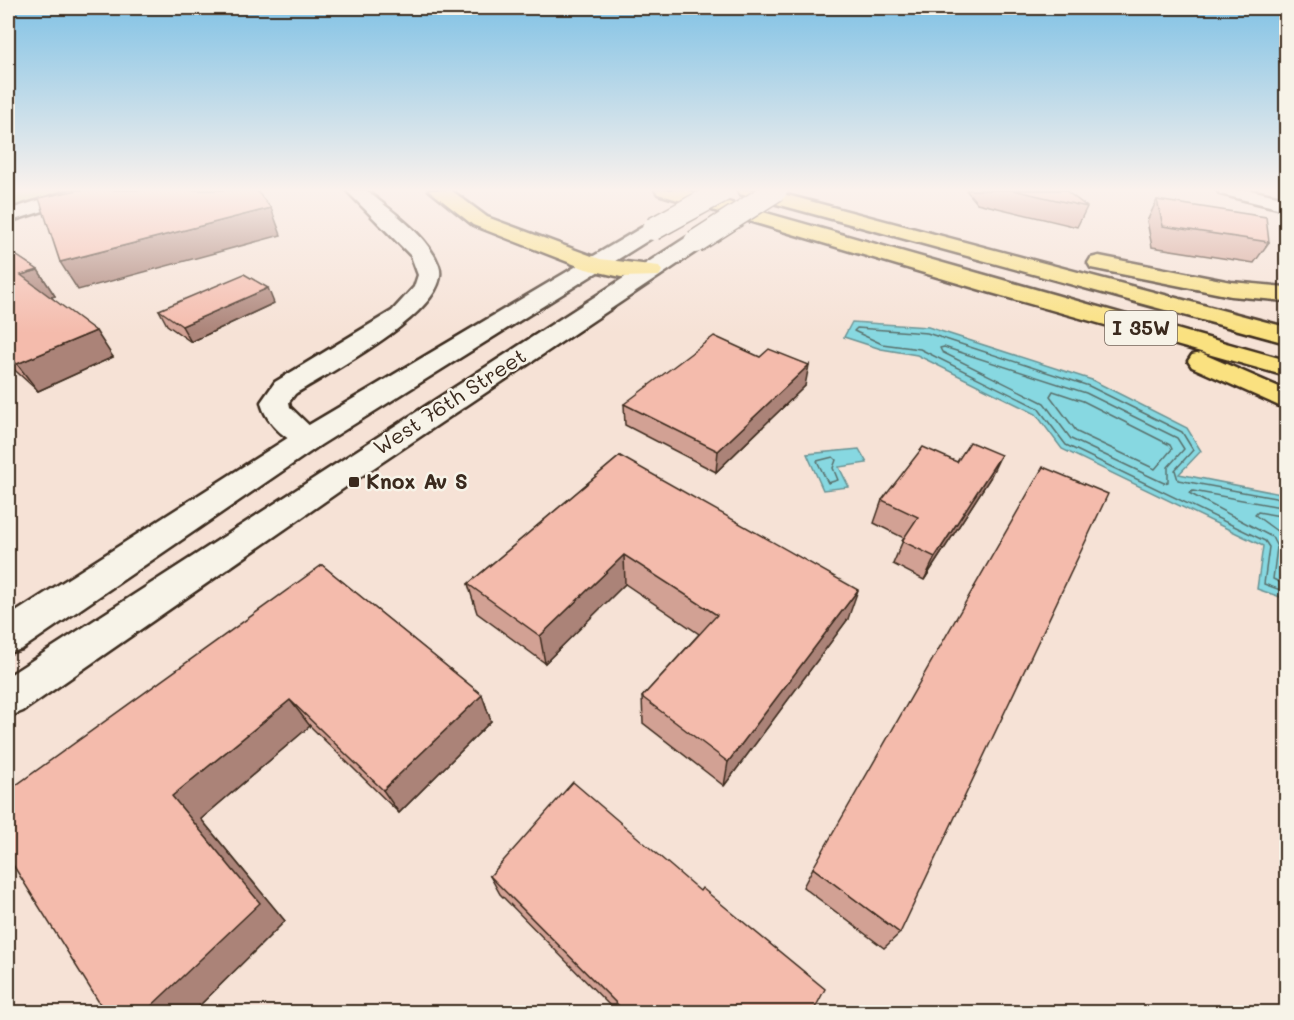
<svg xmlns="http://www.w3.org/2000/svg" width="1294" height="1020" font-family="Mali,sans-serif">
  <style>
    .green { fill: #cddf93; stroke: #848458; stroke-width: 1.5 }
    .water { fill: #87d8e1; stroke: #699293; stroke-width: 1.5 }
    .lines { fill: none; stroke-linecap: round; stroke-linejoin: round }
    .shore { stroke: #59706c; stroke-width: 1.5 }
    .street-casing { stroke: #3b2a1e; stroke-width: 5 }
    .secondary-casing { stroke: #3b2a1e; stroke-width: 5 }
    .highway-casing { stroke: #3b2a1e; stroke-width: 5 }
    .street { fill: #f7f3e8; fill-rule: evenodd }
    .secondary { fill: #f7f3e8; fill-rule: evenodd }
    .highway { fill: #fae180; fill-rule: evenodd }
    .secondary-bridge-casing { stroke: #3b2a1e; stroke-width: 25; stroke-linecap: butt }
    .secondary-bridge { stroke: #f7f3e8; stroke-width: 22 }
    .wall { fill: #d2a194; stroke: #3b2a1e; stroke-width: 1.5 }
    .shaded-wall { fill: #ab8378; stroke: #3b2a1e; stroke-width: 1.5 }
    .building { fill: #f4bbac; stroke: #3b2a1e; stroke-width: 1.5 }
    .poi-dot { fill: #3b2a1e; stroke: #f7f3e8; stroke-width: 2 }
    .labels { text-anchor: middle; stroke-width: 5; stroke-linejoin: round; paint-order: stroke }
    .shield { fill: #f7f3e8; stroke: #73665b; stroke-width: 1.5 }
    .shield-label { font-size: 20px; font-weight: bold; fill: #3b2a1e }
    .street-label { font-size: 21px; fill: #3b2a1e; stroke: #f7f3e8 }
    .poi-label { font-size: 21px; font-weight: bold; fill: #3b2a1e; stroke: #f7f3e8; text-anchor: start }
  </style>
  <rect width="100%" height="100%" fill="#f6e2d6"/>
  <filter id="ink" filterUnits="userSpaceOnUse"><feTurbulence type="fractalNoise" baseFrequency=".0167" numOctaves="2"/><feDisplacementMap in="SourceGraphic" scale="12" xChannelSelector="R" yChannelSelector="G"/><feConvolveMatrix kernelMatrix="1 2 1 2 8 2 1 2 1" color-interpolation-filters="sRGB"/></filter>
  <g filter="url(#ink)">
    <!-- green -->
    <polygon class="green" points="8,190 69,190 8,209"/>
    <!-- water -->
    <g class="water">
      <polygon points="852,322 928,327 1092,380 1187,428 1201,451 1179,474 1286,495 1286,599 1257,589 1263,546 1062,449 1036,414 917,355 881,349 844,337"/>
      <polygon points="859,449 867,463 839,467 849,487 823,490 807,454"/>
    </g>
    <g class="lines">
      <!-- shore -->
      <g class="shore">
        <polygon points="944,347 1086,393 1177,438 1184,449 1168,467 1168,482 1164,483 1071,439 1044,403 942,352 940,348"/>
        <polygon points="1053,391 1083,401 1170,445 1172,449 1155,469 1077,432 1050,396"/>
        <polygon points="833,457 836,460 833,468 838,480 828,483 817,461"/>
        <polyline points="1286,500 1178,480 1175,470 1193,450 1182,432 1089,386 927,333 857,328 854,331 882,344 920,349 1038,408 1066,445 1265,541 1269,547 1264,584 1286,592"/>
        <polyline points="1286,508 1193,491 1189,493 1272,537 1277,547 1273,579 1286,585"/>
        <polyline points="1286,517 1258,512 1255,515 1281,534 1285,545 1283,572 1286,575"/>
      </g>
      <defs>
        <g id="street">
          <polygon points="71,190 100,190 97,194 8,222 8,210"/>
          <path d="M346,190H366C390,210 428,235 439,266C454,309 326,374 295,394L289,402L290,407L323,439L319,446C296,452 265,424 261,402L275,382L392,311L414,287L418,275L411,256Z"/>
          <polygon points="1217,190 1250,190 1286,198 1286,210 1220,194"/>
        </g>
        <g id="secondary">
          <polygon points="653,223 660,225 663,229 660,233 319,446 22,649 8,653 8,617 297,432 646,225"/>
          <polygon points="695,236 703,237 706,242 703,247 360,477 23,711 8,717 8,676 687,237"/>
        </g>
        <g id="highway">
          <polygon points="429,190 451,190 487,217 600,259 659,266 662,271 659,276 621,277 586,269 473,225"/>
          <polygon points="655,190 685,190 1286,360 1286,376 988,292 658,194"/>
          <polygon points="738,190 768,190 1286,327 1286,343 740,194"/>
          <polygon points="1099,256 1231,282 1286,287 1286,301 1231,296 1091,268 1088,263 1091,258"/>
          <polygon points="1201,353 1286,390 1286,409 1192,367 1188,361 1192,355"/>
        </g>
      </defs>
      <!-- street casing -->
      <use href="#street" class="street-casing"/>
      <!-- secondary casing -->
      <use href="#secondary" class="secondary-casing"/>
      <!-- highway casing -->
      <use href="#highway" class="highway-casing"/>
      <!-- street -->
      <use href="#street" class="street"/>
      <!-- secondary -->
      <use href="#secondary" class="secondary"/>
      <!-- highway -->
      <use href="#highway" class="highway"/>
      <defs>
        <g id="secondary-bridge">
          <polyline points="653,229 724,190"/>
          <polyline points="695,242 776,190"/>
        </g>
      </defs>
      <!-- secondary-bridge casing -->
      <use href="#secondary-bridge" class="secondary-bridge-casing"/>
      <!-- secondary-bridge -->
      <use href="#secondary-bridge" class="secondary-bridge"/>
    </g>
    <!-- wall -->
    <g class="wall">
      <polygon points="966,190 1065,190 1087,207 1077,227 977,203"/>
      <polygon points="1157,200 1269,242 1254,263 1152,247 1147,221"/>
      <polygon points="8,250 38,270 55,296 51,297 113,357 38,391 8,364"/>
      <polygon points="274,303 191,342 167,325 159,310"/>
      <polygon points="760,357 805,386 716,472 625,425 624,404"/>
      <polygon points="620,456 848,619 724,786 643,723 642,697 699,634 625,584 545,663 477,613 468,584"/>
      <polygon points="990,478 924,580 893,564 904,538 874,523 882,500"/>
      <polygon points="322,565 482,695 491,721 399,813 310,726 201,819 285,921 193,1012 105,1012"/>
      <polygon points="813,868 900,933 884,948 803,887"/>
      <polygon points="490,876 813,1012 616,1012 500,894"/>
    </g>
    <!-- shaded-wall -->
    <g class="shaded-wall">
      <polygon points="271,208 281,235 78,290 60,262"/>
      <polygon points="38,270 55,296 39,300 21,275"/>
      <polygon points="268,288 274,303 191,342 182,326"/>
      <polygon points="96,331 113,357 38,391 17,364"/>
      <polygon points="809,365 805,386 716,472 718,451"/>
      <polygon points="1001,455 990,478 924,580 935,557"/>
      <polygon points="624,555 625,584 545,663 540,636"/>
      <polygon points="858,590 848,619 724,786 728,762"/>
      <polygon points="482,695 491,721 399,813 383,790"/>
      <polygon points="290,700 310,726 201,819 285,921 193,1012 145,1012 172,796"/>
    </g>
    <!-- building -->
    <g class="building">
      <polygon points="78,190 256,190 271,208 60,262 39,198"/>
      <polygon points="1013,190 1065,190 1087,207"/>
      <polygon points="1157,200 1266,217 1269,242 1163,226"/>
      <polygon points="8,250 38,270 21,275 96,331 17,364 8,356"/>
      <polygon points="244,274 268,288 182,326 159,310"/>
      <polygon points="714,336 760,357 769,349 809,365 718,451 624,404"/>
      <polygon points="970,442 1001,455 935,557 902,541 918,517 882,500 923,447 957,462"/>
      <polygon points="620,456 858,590 728,762 642,697 717,615 624,555 540,636 468,584"/>
      <polygon points="1043,467 1108,494 900,933 813,868"/>
      <polygon points="322,565 482,695 383,790 290,700 172,796 260,903 145,1012 105,1012 8,857 8,791"/>
      <polygon points="573,782 700,891 702,888 825,989 813,1012 619,1012 621,1008 490,876"/>
    </g>
  </g>
  <!-- sky -->
  <linearGradient id="sky" x2="0" y2="1"><stop stop-color="#81c2e5"/><stop offset="0.57" stop-color="#fbf2ed"/><stop offset="1" stop-color="#fbf2ed" stop-opacity="0"/></linearGradient>
  <rect width="1294" height="333" fill="url(#sky)"/>
  <!-- markers -->
  <rect class="poi-dot" x="348" y="476" width="12" height="12" rx="3"/>
  <g class="labels">
    <!-- shield labels -->
    <rect class="shield" x="1105" y="311" width="72" height="34" rx="4.5"/>
    <g class="shield-label">
      <text x="1141" y="335">I 35W</text>
    </g>
    <!-- street labels -->
    <g class="street-label">
      <text transform="translate(450 402) rotate(-33)" y="7">West 76th Street</text>
    </g>
    <!-- poi labels -->
    <g class="poi-label">
      <text x="366" y="489">Knox Av S</text>
    </g>
  </g>
  <!-- margin -->
  <rect width="1294" height="1020" fill="none" stroke="#f7f3e8" stroke-width="30"/>
  <rect x="15" y="15" width="1264" height="990" fill="none" stroke="#3b2a1e" stroke-width="2" filter="url(#ink)"/>
</svg>
